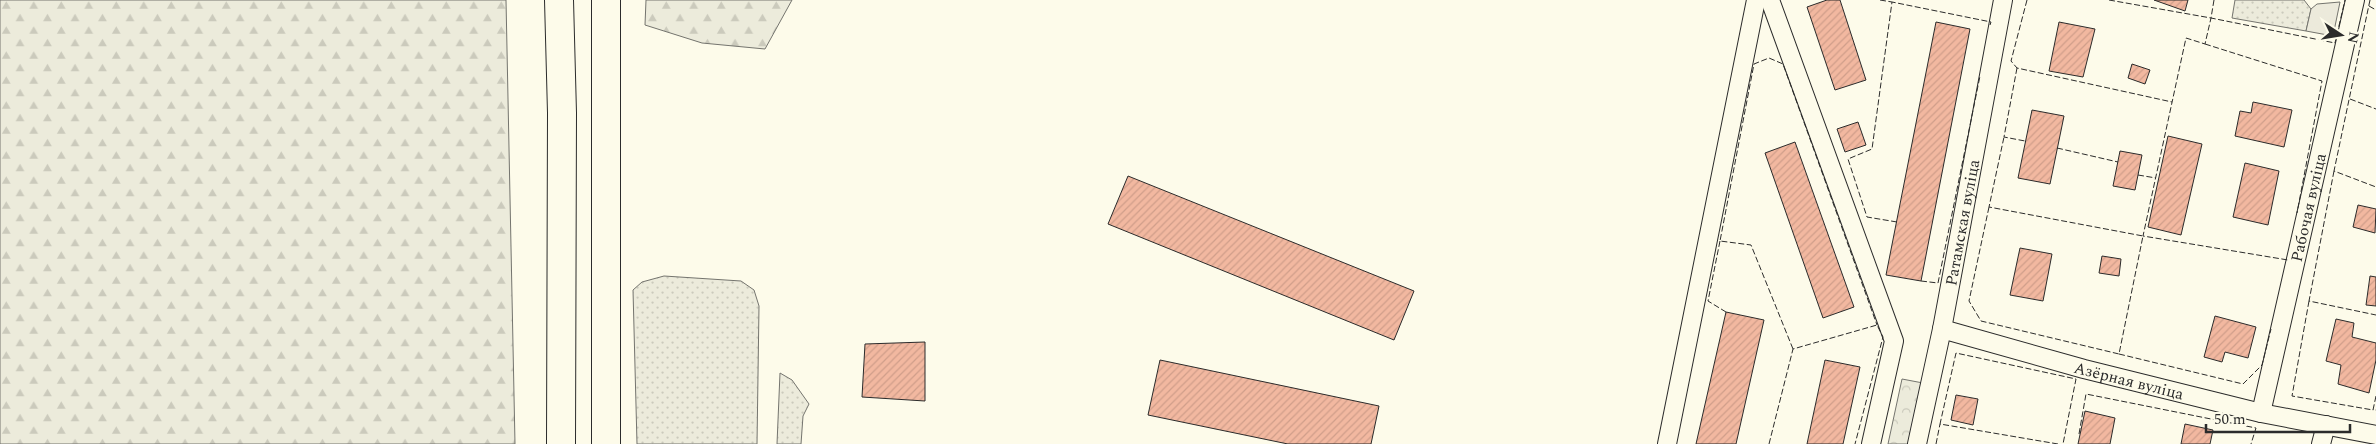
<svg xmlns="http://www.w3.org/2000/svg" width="2376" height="444" font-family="Spectral,serif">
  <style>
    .grass { fill: url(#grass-dots); stroke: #74746e }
    .forest { fill: url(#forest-firs); stroke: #74746e }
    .park { fill: url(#park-crowns); stroke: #74746e }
    .parking { fill: #eceadb; stroke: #74746e }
    .building { fill: url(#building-hatch); stroke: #2b2b2b }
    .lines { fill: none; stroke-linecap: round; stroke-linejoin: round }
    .minor-casing { stroke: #2b2b2b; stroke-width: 20 }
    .trunk-casing { stroke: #2b2b2b; stroke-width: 30 }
    .minor { stroke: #fdfbea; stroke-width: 18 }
    .trunk { stroke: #fdfbea; stroke-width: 28 }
    .fence { stroke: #2b2b2b; stroke-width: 1; stroke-dasharray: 6 2.5; stroke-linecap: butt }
    .labels { text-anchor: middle; stroke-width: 4; stroke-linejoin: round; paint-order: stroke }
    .street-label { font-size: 16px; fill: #2b2b2b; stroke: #fdfbea }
  </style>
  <defs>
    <pattern id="grass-dots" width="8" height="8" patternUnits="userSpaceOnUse" patternTransform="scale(1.25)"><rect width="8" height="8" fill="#ecebdb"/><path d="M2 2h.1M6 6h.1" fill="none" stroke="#cbcabc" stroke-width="1.8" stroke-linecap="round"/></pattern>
    <pattern id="forest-firs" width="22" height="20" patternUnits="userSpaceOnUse" patternTransform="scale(1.25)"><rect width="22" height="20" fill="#ecebdb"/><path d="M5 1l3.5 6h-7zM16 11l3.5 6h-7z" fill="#cbcabc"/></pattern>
    <pattern id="park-crowns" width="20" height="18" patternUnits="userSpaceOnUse" patternTransform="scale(1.25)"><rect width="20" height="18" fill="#ecebdb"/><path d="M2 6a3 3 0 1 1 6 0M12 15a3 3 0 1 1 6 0" fill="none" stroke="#cbcabc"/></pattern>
    <pattern id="building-hatch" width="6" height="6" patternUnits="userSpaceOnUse" patternTransform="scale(1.25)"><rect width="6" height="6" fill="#f2b8a0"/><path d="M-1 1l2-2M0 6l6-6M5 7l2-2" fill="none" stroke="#d09e8a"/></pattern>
  </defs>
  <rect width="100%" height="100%" fill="#fdfbea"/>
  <!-- grass -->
  <g class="grass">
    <polygon points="2235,0 2304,0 2311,9 2306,31 2232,18"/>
    <polygon points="664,276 741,281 754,290 759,306 757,444 637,444 633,290 642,282"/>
    <polygon points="780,373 792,380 809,404 803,416 801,444 777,444"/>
  </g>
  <!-- forest -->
  <g class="forest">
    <polygon points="0,0 506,0 515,444 0,444"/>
    <polygon points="646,0 792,0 765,49 702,43 645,25"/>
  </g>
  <!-- park -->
  <polygon class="park" points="1902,379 1923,383 1910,444 1888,444"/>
  <!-- parking -->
  <polygon class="parking" points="2340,2 2333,36 2306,31 2311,9 2317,4"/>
  <!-- building -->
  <g class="building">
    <polygon points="1827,0 1840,0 1866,80 1835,90 1807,7"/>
    <polygon points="2154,0 2188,0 2185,11"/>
    <polygon points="1936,22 1970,29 1921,281 1886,275"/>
    <polygon points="2059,22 2095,29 2083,77 2049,71"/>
    <polygon points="2132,64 2150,70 2145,84 2128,78"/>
    <polygon points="2253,102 2292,110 2284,147 2235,136 2240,111 2251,113"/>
    <polygon points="2032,110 2064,116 2050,184 2018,178"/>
    <polygon points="1858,122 1866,145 1845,152 1837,129"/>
    <polygon points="2168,136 2202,144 2181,235 2148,227"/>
    <polygon points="1795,142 1854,307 1823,318 1765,153"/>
    <polygon points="2120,151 2142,155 2135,190 2113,186"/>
    <polygon points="2245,163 2279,171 2268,225 2233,217"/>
    <polygon points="1128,176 1414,291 1394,340 1108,224"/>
    <polygon points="2358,205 2376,209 2375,233 2353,227"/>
    <polygon points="2020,248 2052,254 2043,301 2010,295"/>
    <polygon points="2102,256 2121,259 2119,276 2099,273"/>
    <polygon points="2370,276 2376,277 2376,306 2366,305"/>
    <polygon points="1726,312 1764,320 1736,444 1696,444"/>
    <polygon points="2215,316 2256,327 2248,358 2225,352 2222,362 2204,357"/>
    <polygon points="2336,319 2354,323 2352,337 2376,343 2376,360 2369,393 2338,384 2341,365 2326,361"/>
    <polygon points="925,342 925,401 862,397 865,344"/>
    <polygon points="1160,360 1379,406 1371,444 1288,444 1148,415"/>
    <polygon points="1825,360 1860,367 1843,444 1807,444"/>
    <polygon points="1956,395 1978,399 1973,425 1951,420"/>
    <polygon points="2085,411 2115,418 2110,444 2078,444"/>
    <polygon points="2185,424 2213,430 2210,444 2181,444"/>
  </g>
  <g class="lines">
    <defs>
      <g id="minor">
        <polyline points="1770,0 1894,341 1871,444"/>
        <path id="s1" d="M1942,329L2084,369L2261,413L2376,435"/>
        <path id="s2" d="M2261,413L2355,0"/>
        <polyline points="1667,444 1756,0"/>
        <path id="s3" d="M1917,444L1942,329L2003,0"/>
        <polyline points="2321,444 2326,425"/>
      </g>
      <g id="trunk">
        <polyline points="559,0 562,113 561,444"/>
        <polyline points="606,444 606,0"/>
      </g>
    </defs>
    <!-- minor casing -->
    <use href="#minor" class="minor-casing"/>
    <!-- trunk casing -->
    <use href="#trunk" class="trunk-casing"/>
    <!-- minor -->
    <use href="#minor" class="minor"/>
    <!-- trunk -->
    <use href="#trunk" class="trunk"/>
    <!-- fence -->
    <g class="fence">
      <polyline points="1880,0 1892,2"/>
      <polyline points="2027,0 2011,61 2017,68 2172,102"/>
      <polyline points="2109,0 2211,18 2205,44 2186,38 2143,236 2288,260"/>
      <polyline points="2214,0 2211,18 2335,43 2345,0"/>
      <polyline points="2370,0 2334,171 2376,187"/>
      <polyline points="2369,6 2376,10"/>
      <polyline points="2205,44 2322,81 2297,213"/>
      <polyline points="2017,68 2004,137 2025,141"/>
      <polyline points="2350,99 2376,109"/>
      <polyline points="2057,148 2118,162"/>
      <polyline points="2334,171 2309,301 2376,315"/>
      <polyline points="2138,175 2156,178"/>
      <polyline points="1989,207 1969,301 1981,321 2119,354 2143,236 1989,207 2004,137"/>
      <polyline points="1897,222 1867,217 1848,159 1872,149 1892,2 1991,22 1990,25"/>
      <polyline points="1720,241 1708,301 1726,312"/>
      <polyline points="1921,281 1938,283 1980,76"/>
      <polyline points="2309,301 2292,396 2373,410"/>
      <polyline points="1793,349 1751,245 1720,241 1754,64 1769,58 1783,64 1877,325"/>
      <polyline points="2119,354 2243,384 2262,365 2271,329"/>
      <polyline points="2376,396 2373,410 2376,410"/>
      <polyline points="2079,434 2086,394 2256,428 2251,444"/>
      <polyline points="1769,444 1793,349 1877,325 1883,337 1855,444"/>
      <polyline points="1936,444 1940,424"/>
      <polyline points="2058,444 1940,424 1956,353 2076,379 2063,444"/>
    </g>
  </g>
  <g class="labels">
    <!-- street labels -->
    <g class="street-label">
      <text dy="6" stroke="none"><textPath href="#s2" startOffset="211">Рабочая вуліца</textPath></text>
      <text dy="6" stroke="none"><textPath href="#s3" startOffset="226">Ратамская вуліца</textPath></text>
      <text dy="6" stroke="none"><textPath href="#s1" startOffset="194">Азёрная вуліца</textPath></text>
    </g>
  </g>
  <!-- north arrow -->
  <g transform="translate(2341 35) rotate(102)" stroke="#fdfbea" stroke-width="4" paint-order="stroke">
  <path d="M0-4L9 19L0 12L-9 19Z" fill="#2b2b2b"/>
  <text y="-8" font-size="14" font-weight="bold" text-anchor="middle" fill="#2b2b2b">N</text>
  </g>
  <!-- scale -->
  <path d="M2206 424v8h144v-8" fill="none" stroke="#2b2b2b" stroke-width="2.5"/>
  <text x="2214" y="424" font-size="15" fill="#2b2b2b" stroke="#fdfbea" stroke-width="4" paint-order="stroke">50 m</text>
</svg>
